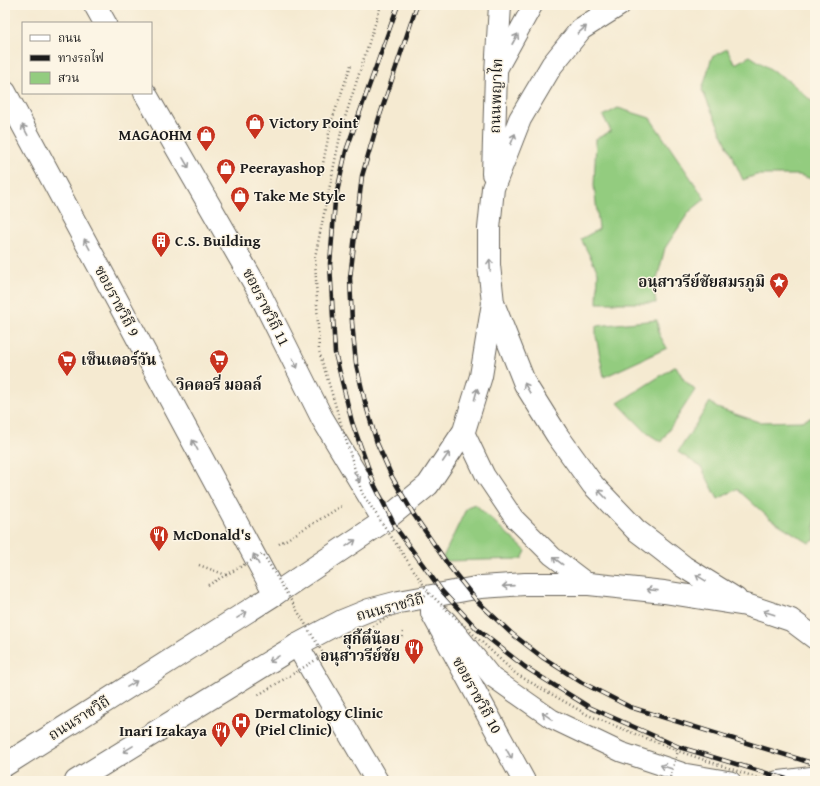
<svg xmlns="http://www.w3.org/2000/svg" width="820" height="786" font-family="'Gentium Book Plus','Noto Serif Thai',serif">
  <style>
    .green { fill: #93cc7f; stroke: #58744e }
    .lines { fill: none; stroke-linecap: round; stroke-linejoin: round }
    .lane-casing { stroke: #68645b; stroke-width: 21 }
    .street-casing { stroke: #68645b; stroke-width: 24 }
    .primary-casing { stroke: #68645b; stroke-width: 24 }
    .path { stroke: #68645b; stroke-width: 2.5; stroke-dasharray: 1 3; stroke-linecap: butt }
    .lane { stroke: #fff; stroke-width: 19 }
    .street { stroke: #fff; stroke-width: 22 }
    .primary { stroke: #fff; stroke-width: 22 }
    .rail-casing { stroke: #1c1c1c; stroke-width: 4.5 }
    .rail { stroke: #fcf5e5; stroke-width: 3; stroke-dasharray: 9; stroke-linecap: butt }
    .path-bridge { stroke: #68645b; stroke-width: 2.5; stroke-dasharray: 1 3; stroke-linecap: butt }
    .oneway { stroke: #999 }
    .labels { text-anchor: middle; stroke-width: 3; stroke-linejoin: round; paint-order: stroke }
    .street-label { font-size: 15px; fill: #1c1c1c; stroke: #fcf5e5 }
    .poi-label { font-size: 15px; font-weight: bold; fill: #1c1c1c; stroke: #fcf5e5; text-anchor: start }
  </style>
  <rect width="100%" height="100%" fill="#fcf5e5"/>
  <filter id="ink" filterUnits="userSpaceOnUse"><feTurbulence type="fractalNoise" baseFrequency=".025" numOctaves="2"/><feDisplacementMap in="SourceGraphic" scale="8" xChannelSelector="R" yChannelSelector="G"/><feConvolveMatrix kernelMatrix="1 2 1 2 8 2 1 2 1" color-interpolation-filters="sRGB"/></filter>
  <filter id="wash" filterUnits="userSpaceOnUse"><feTurbulence type="fractalNoise" baseFrequency=".012" numOctaves="4" result="noise"/><feDisplacementMap in="SourceGraphic" scale="16" xChannelSelector="R" yChannelSelector="G"/><feGaussianBlur stdDeviation="0.9" result="paint"/><feColorMatrix in="noise" values="0 0 0 0 0 0 0 0 0 0 0 0 0 0 0 0 0 1.4 0 .05"/><feComposite in="paint" operator="in"/></filter>
  <g filter="url(#wash)">
    <rect width="100%" height="100%" fill="#f5ead1"/>
    <!-- green -->
    <g class="green">
      <polygon points="727,49 735,64 750,56 789,81 815,104 815,180 799,175 756,175 743,180 702,90 712,57"/>
      <polygon points="618,108 650,118 705,199 689,212 665,248 654,291 656,303 597,303 598,272 581,239 599,229 594,186 596,139 611,131 603,116"/>
      <polygon points="657,320 659,334 667,348 604,377 596,336 596,326"/>
      <polygon points="676,366 684,380 695,390 661,442 647,433 618,403"/>
      <polygon points="710,402 717,408 759,422 802,421 815,416 815,540 809,543 769,518 737,489 718,499 701,467 678,452"/>
      <polygon points="475,504 526,551 522,559 446,561 443,557 467,507"/>
    </g>
  </g>
  <g filter="url(#ink)">
    <g class="lines">
      <defs>
        <g id="lane">
          <polyline points="496,72 533,5"/>
          <polyline points="464,431 485,475 514,518 552,556 589,584"/>
          <polyline points="434,610 447,621 492,677 552,719 621,752 684,773 731,781"/>
          <polyline points="776,781 815,776"/>
        </g>
        <g id="street">
          <polyline points="95,5 105,23"/>
          <polyline points="5,92 275,594"/>
          <polyline points="145,93 257,288 322,418 384,521"/>
          <polyline points="432,608 432,613 524,781"/>
          <polyline points="297,645 377,781"/>
        </g>
        <g id="primary">
          <polyline points="619,5 581,29 552,65 520,119 493,188 489,229 489,265 493,303 525,384 557,435 593,485 636,530 661,549 684,567 736,599"/>
          <polyline points="493,174 496,73 500,5"/>
          <polyline points="5,765 275,594 384,521 428,485 464,431 481,376 493,303"/>
          <polyline points="76,781 297,645 342,621 369,610 399,602 481,587 525,584 589,584 664,592 746,605 791,620 815,638"/>
        </g>
      </defs>
      <!-- lane casing -->
      <use href="#lane" class="lane-casing"/>
      <!-- street casing -->
      <use href="#street" class="street-casing"/>
      <!-- primary casing -->
      <use href="#primary" class="primary-casing"/>
      <!-- path -->
      <g class="path">
        <polyline points="331,123 342,127"/>
        <polyline points="321,174 331,123 351,65"/>
        <polyline points="279,544 342,506"/>
        <polyline points="199,565 226,575"/>
        <polyline points="208,585 226,575"/>
        <polyline points="402,637 403,631"/>
      </g>
      <!-- lane -->
      <use href="#lane" class="lane"/>
      <!-- street -->
      <use href="#street" class="street"/>
      <!-- primary -->
      <use href="#primary" class="primary"/>
      <defs>
        <g id="rail">
          <polyline points="398,5 346,151 335,201 330,264 335,353 352,422 374,484 396,528 442,591 477,629 525,667 589,707 679,747 793,781"/>
          <polyline points="417,5 379,118 362,176 350,278 352,322 356,364 365,402 377,443 392,477 414,515 449,566 476,600 511,633 542,657 581,682 630,707 815,764"/>
        </g>
      </defs>
      <!-- rail casing -->
      <use href="#rail" class="rail-casing"/>
      <!-- rail -->
      <use href="#rail" class="rail"/>
      <!-- path-bridge -->
      <g class="path-bridge">
        <polyline points="381,5 342,127 315,257 319,351 362,493 429,593 516,674 588,715 678,751 767,781"/>
        <polyline points="226,575 263,554 324,655 258,695"/>
        <polyline points="373,626 429,593"/>
        <polyline points="669,781 678,751"/>
      </g>
    </g>
    <!-- one-way arrows -->
    <defs><path id="oneway-shaft" d="M-6 0H5M1.5-3L5.5 0L1.5 3" fill="none" stroke-width="1.6" stroke-linecap="round" stroke-linejoin="round"/></defs>
    <g class="oneway">
      <use href="#oneway-shaft" transform="translate(582 30) rotate(-41)"/>
      <use href="#oneway-shaft" transform="translate(515 39) rotate(-61)"/>
      <use href="#oneway-shaft" transform="translate(25 130) rotate(-118)"/>
      <use href="#oneway-shaft" transform="translate(513 139) rotate(-68)"/>
      <use href="#oneway-shaft" transform="translate(186 163) rotate(60)"/>
      <use href="#oneway-shaft" transform="translate(87 244) rotate(-118)"/>
      <use href="#oneway-shaft" transform="translate(490 265) rotate(-93)"/>
      <use href="#oneway-shaft" transform="translate(295 363) rotate(64)"/>
      <use href="#oneway-shaft" transform="translate(527 388) rotate(-120)"/>
      <use href="#oneway-shaft" transform="translate(476 394) rotate(-75)"/>
      <use href="#oneway-shaft" transform="translate(195 445) rotate(-118)"/>
      <use href="#oneway-shaft" transform="translate(446 457) rotate(-56)"/>
      <use href="#oneway-shaft" transform="translate(357 477) rotate(59)"/>
      <use href="#oneway-shaft" transform="translate(602 494) rotate(-134)"/>
      <use href="#oneway-shaft" transform="translate(351 543) rotate(-34)"/>
      <use href="#oneway-shaft" transform="translate(256 559) rotate(-118)"/>
      <use href="#oneway-shaft" transform="translate(558 561) rotate(-143)"/>
      <use href="#oneway-shaft" transform="translate(701 578) rotate(-149)"/>
      <use href="#oneway-shaft" transform="translate(508 586) rotate(176)"/>
      <use href="#oneway-shaft" transform="translate(652 590) rotate(-174)"/>
      <use href="#oneway-shaft" transform="translate(769 613) rotate(-162)"/>
      <use href="#oneway-shaft" transform="translate(242 615) rotate(-32)"/>
      <use href="#oneway-shaft" transform="translate(274 659) rotate(148)"/>
      <use href="#oneway-shaft" transform="translate(132 684) rotate(-32)"/>
      <use href="#oneway-shaft" transform="translate(547 716) rotate(-145)"/>
      <use href="#oneway-shaft" transform="translate(128 749) rotate(148)"/>
      <use href="#oneway-shaft" transform="translate(509 754) rotate(61)"/>
      <use href="#oneway-shaft" transform="translate(666 767) rotate(-162)"/>
    </g>
  </g>
  <!-- icons -->
  <defs>
    <symbol id="shop-pin" viewBox="-11 -11 22 30"><path d="M0 17L-7.5 6A9.5 9.5 0 1 1 7.5 6Z" fill="#c8321e" stroke="#fcf5e5"/><path d="M-5-2.5h2.3a2.7 3.5 0 0 1 5.4 0H5L5.5 6h-11ZM-1.5-2.5h3a1.5 2.3 0 0 0-3 0Z" fill="#fff"/></symbol>
    <symbol id="building-pin" viewBox="-11 -11 22 30"><path d="M0 17L-7.5 6A9.5 9.5 0 1 1 7.5 6Z" fill="#c8321e" stroke="#fcf5e5"/><path d="M-4-6H4V6H1V3H-1V6H-4ZM-2.5-4.3h1.7v1.8h-1.7ZM.8-4.3h1.7v1.8H.8ZM-2.5-1h1.7V.8h-1.7ZM.8-1h1.7V.8H.8Z" fill="#fff"/></symbol>
    <symbol id="sight-pin" viewBox="-11 -11 22 30"><path d="M0 17L-7.5 6A9.5 9.5 0 1 1 7.5 6Z" fill="#c8321e" stroke="#fcf5e5"/><path d="M0-6L1.8-2.2L6-1.7L2.9 1.2L3.7 5.4L0 3.3L-3.7 5.4L-2.9 1.2L-6-1.7L-1.8-2.2Z" fill="#fff"/></symbol>
    <symbol id="supermarket-pin" viewBox="-11 -11 22 30"><path d="M0 17L-7.5 6A9.5 9.5 0 1 1 7.5 6Z" fill="#c8321e" stroke="#fcf5e5"/><path d="M-6-5.5h2.5l.6 2H6L4.5 2H-2.5L-4.4-4H-6ZM-1.5 3.2a1.3 1.3 0 1 0 .1 0ZM3 3.2a1.3 1.3 0 1 0 .1 0Z" fill="#fff"/></symbol>
    <symbol id="restaurant-pin" viewBox="-11 -11 22 30"><path d="M0 17L-7.5 6A9.5 9.5 0 1 1 7.5 6Z" fill="#c8321e" stroke="#fcf5e5"/><path d="M-5-6h1v4h1v-4h1v4h1v-4h1v5L-1.5 .5V6h-2V.5L-5-1ZM5-6V6H3V1.5H1.5Q1.5-4 5-6Z" fill="#fff"/></symbol>
    <symbol id="hospital-pin" viewBox="-11 -11 22 30"><path d="M0 17L-7.5 6A9.5 9.5 0 1 1 7.5 6Z" fill="#c8321e" stroke="#fcf5e5"/><path d="M-5-5h3v3.5h4V-5h3V5h-3V1.5h-4V5h-3Z" fill="#fff"/></symbol>
  </defs>
  <g fill-rule="evenodd">
    <use href="#shop-pin" x="244" y="112" width="22" height="30"/>
    <use href="#shop-pin" x="195" y="124" width="22" height="30"/>
    <use href="#shop-pin" x="215" y="157" width="22" height="30"/>
    <use href="#shop-pin" x="229" y="185" width="22" height="30"/>
    <use href="#building-pin" x="150" y="230" width="22" height="30"/>
    <use href="#sight-pin" x="768" y="271" width="22" height="30"/>
    <use href="#supermarket-pin" x="208" y="348" width="22" height="30"/>
    <use href="#supermarket-pin" x="56" y="349" width="22" height="30"/>
    <use href="#restaurant-pin" x="148" y="524" width="22" height="30"/>
    <use href="#restaurant-pin" x="403" y="637" width="22" height="30"/>
    <use href="#hospital-pin" x="230" y="711" width="22" height="30"/>
    <use href="#restaurant-pin" x="210" y="720" width="22" height="30"/>
  </g>
  <g class="labels">
    <!-- street labels -->
    <g class="street-label">
      <text transform="translate(496 96) rotate(-88)" y="5">ถนนพญาไท</text>
      <text transform="translate(117 301) rotate(62)" y="5">ซอยราชวิถี 9</text>
      <text transform="translate(266 307) rotate(63)" y="5">ซอยราชวิถี 11</text>
      <text transform="translate(390 607) rotate(-15)" y="5">ถนนราชวิถี</text>
      <text transform="translate(477 695) rotate(61)" y="5">ซอยราชวิถี 10</text>
      <text transform="translate(79 718) rotate(-32)" y="5">ถนนราชวิถี</text>
    </g>
    <!-- poi labels -->
    <g class="poi-label">
      <text x="269" y="128">Victory Point</text>
      <text x="192" y="140" text-anchor="end">MAGAOHM</text>
      <text x="240" y="173">Peerayashop</text>
      <text x="254" y="201">Take Me Style</text>
      <text x="175" y="246">C.S. Building</text>
      <text x="765" y="287" text-anchor="end">อนุสาวรีย์ชัยสมรภูมิ</text>
      <text x="81" y="365">เซ็นเตอร์วัน</text>
      <text x="219" y="390" text-anchor="middle">วิคตอรี่ มอลล์</text>
      <text x="173" y="540">McDonald's</text>
      <text x="400" y="644" text-anchor="end">สุกี้ตี๋น้อย<tspan x="400" dy="17">อนุสาวรีย์ชัย</tspan></text>
      <text x="255" y="718">Dermatology Clinic<tspan x="255" dy="17">(Piel Clinic)</tspan></text>
      <text x="207" y="736" text-anchor="end">Inari Izakaya</text>
    </g>
  </g>
  <!-- margin -->
  <rect width="820" height="786" fill="none" stroke="#fcf5e5" stroke-width="20"/>
  <!-- legend -->
  <rect x="22" y="22" width="130" height="72" fill="#fcf5e5" stroke="#a29e95"/>
  <rect x="30" y="35" width="20" height="6" fill="#ffffff" stroke="#a29e95"/>
  <text x="58" y="42" font-size="12" fill="#1c1c1c">ถนน</text>
  <rect x="30" y="55" width="20" height="6" fill="#1c1c1c" stroke="#a29e95"/>
  <text x="58" y="62" font-size="12" fill="#1c1c1c">ทางรถไฟ</text>
  <rect x="30" y="72" width="20" height="12" fill="#93cc7f" stroke="#a29e95"/>
  <text x="58" y="82" font-size="12" fill="#1c1c1c">สวน</text>
</svg>
